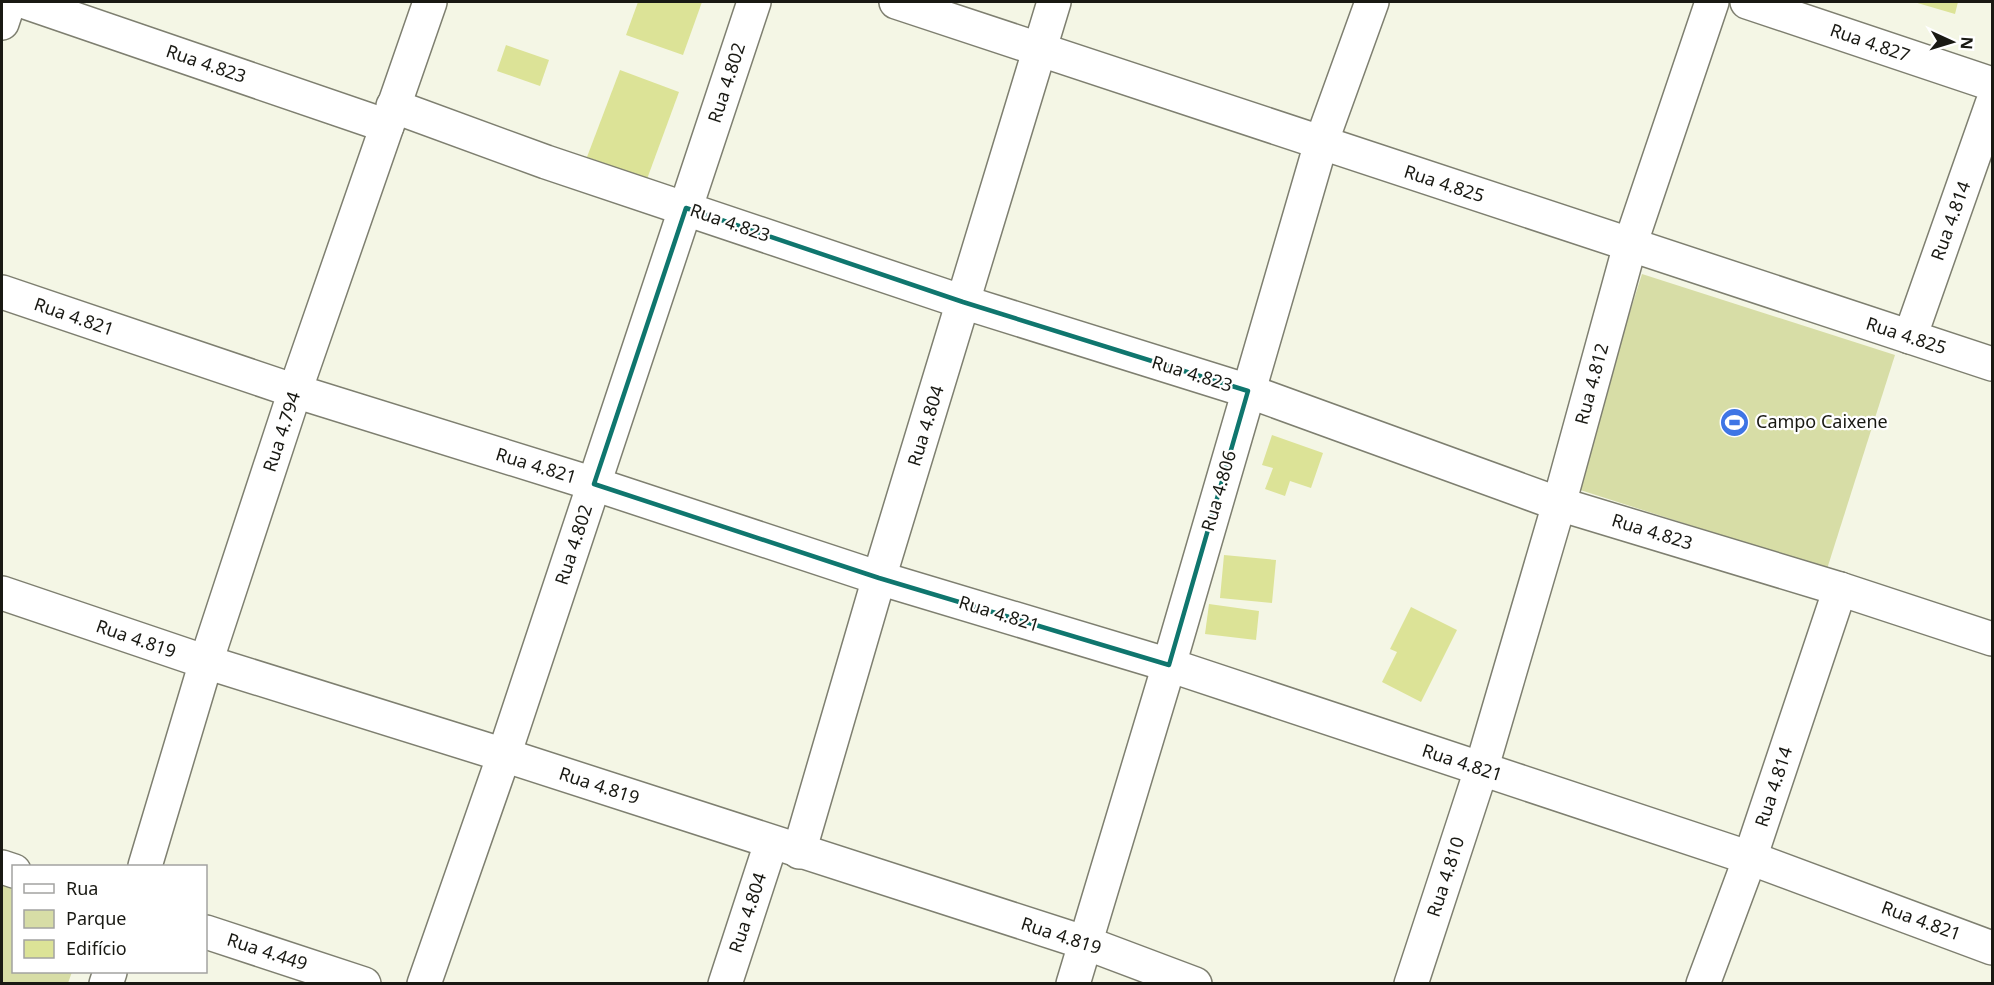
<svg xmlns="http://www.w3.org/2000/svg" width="1994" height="985" font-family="'Noto Sans',sans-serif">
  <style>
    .green { fill: #d7dda6 }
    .building { fill: #dce397 }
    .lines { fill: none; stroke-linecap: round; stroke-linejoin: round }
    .minor-casing { stroke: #7e7f70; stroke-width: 36 }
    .minor { stroke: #fff; stroke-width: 33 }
    .marked { fill: none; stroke: #0f766e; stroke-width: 4.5; stroke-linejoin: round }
    .labels { text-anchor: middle; stroke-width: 4.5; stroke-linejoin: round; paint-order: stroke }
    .street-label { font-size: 18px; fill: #191913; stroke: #fff }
    .poi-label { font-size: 18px; fill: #191913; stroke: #fff; text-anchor: start }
  </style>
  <rect width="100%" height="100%" fill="#f4f6e5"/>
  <!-- green -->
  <g class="green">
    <polygon points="1642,274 1895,355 1827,569 1574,488"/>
    <polygon points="2,879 13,882 14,972 72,972 68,983 2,983"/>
  </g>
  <!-- building -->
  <g class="building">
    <polygon points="638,2 702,2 683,55 626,35"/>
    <polygon points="1914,2 1958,2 1955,14"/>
    <polygon points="506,45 549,60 540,86 497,71"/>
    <polygon points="620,70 679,92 647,179 587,157"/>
    <polygon points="1272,435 1323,453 1311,488 1290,481 1285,496 1265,489 1273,468 1262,465"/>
    <polygon points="1224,555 1276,560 1272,603 1220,598"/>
    <polygon points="1209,604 1259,611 1256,640 1205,634"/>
    <polygon points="1411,607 1457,630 1421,702 1382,682 1397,652 1390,649"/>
  </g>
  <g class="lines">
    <defs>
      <g id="minor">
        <polyline points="25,2 387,126"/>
        <polyline points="896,2 1992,364"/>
        <polyline points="1747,2 1992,84"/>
        <polyline points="2,23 9,2"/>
        <polyline points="393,106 546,162 963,302 1248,391 1559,504 1840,589 1992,639"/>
        <polyline points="2,292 295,391 594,484 879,578 1169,665 1750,858 1992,948"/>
        <polyline points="1910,337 1992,104"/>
        <polyline points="2,593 206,662 504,755 1086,943 1195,984"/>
        <polyline points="799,852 879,578 1054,2"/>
        <polyline points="145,866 206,662 295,391 430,2"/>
        <polyline points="2,867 14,871"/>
        <polyline points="206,932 364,984"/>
        <polyline points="106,984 110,972"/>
        <polyline points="424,984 504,755 754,2"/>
        <polyline points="725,984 771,843"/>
        <polyline points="1073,984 1169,665 1321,143 1372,2"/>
        <polyline points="1411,984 1481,770 1559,504 1630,245 1712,2"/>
        <polyline points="1703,984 1750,858 1840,589"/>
      </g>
    </defs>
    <!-- minor casing -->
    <use href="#minor" class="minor-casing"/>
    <!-- minor -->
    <use href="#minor" class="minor"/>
  </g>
  <!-- marked area -->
  <path class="marked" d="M686,208L963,302L1248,391L1169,665L879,578L594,484Z"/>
  <!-- icons -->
  <defs>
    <symbol id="stadium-disc" viewBox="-11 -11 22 22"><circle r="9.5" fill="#3e75e5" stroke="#fff"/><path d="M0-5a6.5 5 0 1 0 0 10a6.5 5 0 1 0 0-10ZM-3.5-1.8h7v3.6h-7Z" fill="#fff"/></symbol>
  </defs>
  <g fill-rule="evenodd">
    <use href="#stadium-disc" x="1718" y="406" width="33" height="33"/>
  </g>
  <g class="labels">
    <!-- street labels -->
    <g class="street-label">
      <text transform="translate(1870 43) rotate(19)" y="6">Rua 4.827</text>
      <text transform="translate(206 64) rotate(19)" y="6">Rua 4.823</text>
      <text transform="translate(727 83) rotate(-72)" y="6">Rua 4.802</text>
      <text transform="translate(1444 184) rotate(18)" y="6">Rua 4.825</text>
      <text transform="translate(1951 221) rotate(-70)" y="6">Rua 4.814</text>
      <text transform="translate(730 223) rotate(19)" y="6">Rua 4.823</text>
      <text transform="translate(74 317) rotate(19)" y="6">Rua 4.821</text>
      <text transform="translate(1906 336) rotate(18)" y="6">Rua 4.825</text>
      <text transform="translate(1192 374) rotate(17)" y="6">Rua 4.823</text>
      <text transform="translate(1592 384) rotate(-75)" y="6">Rua 4.812</text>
      <text transform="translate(926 426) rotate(-73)" y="6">Rua 4.804</text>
      <text transform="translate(282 432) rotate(-72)" y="6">Rua 4.794</text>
      <text transform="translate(536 466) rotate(17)" y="6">Rua 4.821</text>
      <text transform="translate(1219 491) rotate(-74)" y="6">Rua 4.806</text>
      <text transform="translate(1652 532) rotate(17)" y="6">Rua 4.823</text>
      <text transform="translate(574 545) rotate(-72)" y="6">Rua 4.802</text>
      <text transform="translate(999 614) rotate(17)" y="6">Rua 4.821</text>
      <text transform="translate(136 639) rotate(19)" y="6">Rua 4.819</text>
      <text transform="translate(1462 763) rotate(18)" y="6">Rua 4.821</text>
      <text transform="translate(599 786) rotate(18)" y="6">Rua 4.819</text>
      <text transform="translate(1774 787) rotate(-72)" y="6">Rua 4.814</text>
      <text transform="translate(1446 877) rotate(-72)" y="6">Rua 4.810</text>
      <text transform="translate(748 913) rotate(-72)" y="6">Rua 4.804</text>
      <text transform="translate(1921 921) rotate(20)" y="6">Rua 4.821</text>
      <text transform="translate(1061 936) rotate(18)" y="6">Rua 4.819</text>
      <text transform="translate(267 952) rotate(18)" y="6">Rua 4.449</text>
    </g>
    <!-- poi labels -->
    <g class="poi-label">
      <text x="1756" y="428">Campo Caixene</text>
    </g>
  </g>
  <!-- border -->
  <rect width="1994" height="985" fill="none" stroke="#191913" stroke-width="6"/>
  <!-- legend -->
  <rect x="12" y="865" width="195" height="108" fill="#ffffff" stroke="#a3a3a1" stroke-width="1.5"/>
  <rect x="24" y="884" width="30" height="9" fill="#ffffff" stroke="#a3a3a1" stroke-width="1.5"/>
  <text x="66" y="895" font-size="18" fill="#191913">Rua</text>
  <rect x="24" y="910" width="30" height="18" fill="#d7dda6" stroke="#a3a3a1" stroke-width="1.5"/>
  <text x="66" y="925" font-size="18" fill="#191913">Parque</text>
  <rect x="24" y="940" width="30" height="18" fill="#dce397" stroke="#a3a3a1" stroke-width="1.5"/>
  <text x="66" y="955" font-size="18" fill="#191913">Edifício</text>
  <!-- north arrow -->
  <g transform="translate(1952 42) rotate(94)" stroke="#ffffff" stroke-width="4.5" paint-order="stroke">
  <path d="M0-4.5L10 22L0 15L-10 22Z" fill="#191913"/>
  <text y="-9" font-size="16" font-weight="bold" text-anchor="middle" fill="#191913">N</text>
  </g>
</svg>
